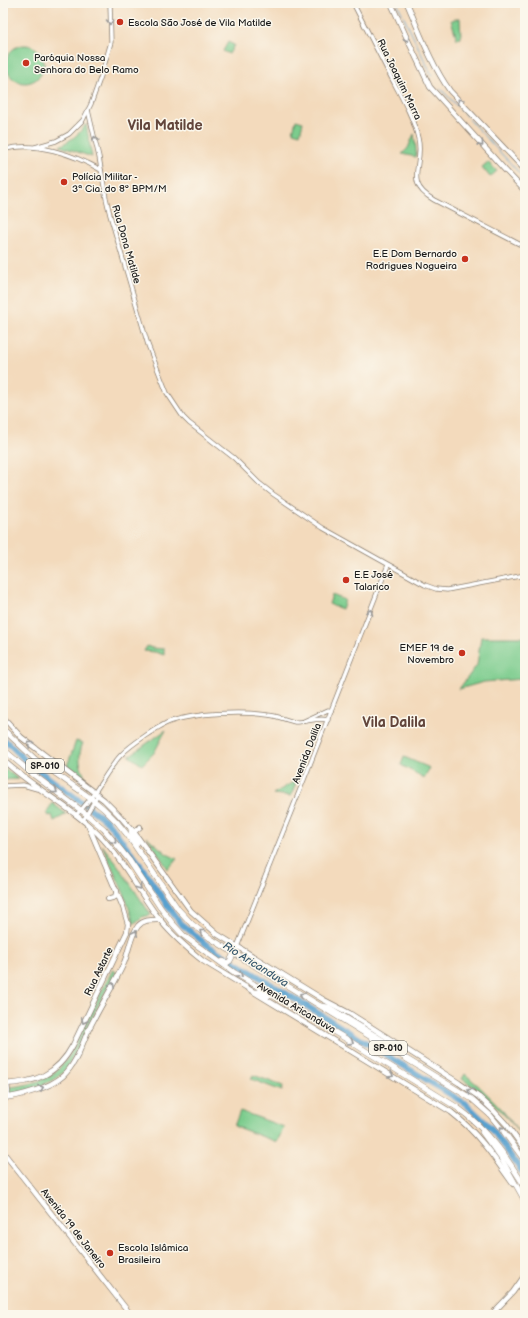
<svg xmlns="http://www.w3.org/2000/svg" width="528" height="1318" font-family="'Balsamiq Sans',sans-serif">
  <style>
    .green { fill: #7bcc8d; stroke: #4c7454 }
    .lines { fill: none; stroke-linecap: round; stroke-linejoin: round }
    .stream { stroke: #58a1cf; stroke-width: 1 }
    .river { stroke: #58a1cf; stroke-width: 6 }
    .minor-casing { stroke: #887b6c; stroke-width: 5 }
    .major-casing { stroke: #887b6c; stroke-width: 6 }
    .highway-casing { stroke: #887b6c; stroke-width: 6 }
    .minor { stroke: #fff; stroke-width: 3.5 }
    .major { stroke: #fff; stroke-width: 4.5 }
    .highway { stroke: #fff; stroke-width: 5 }
    .oneway { stroke: #999 }
    .poi-dot { fill: #c8321e; stroke: #fbf7ec; stroke-width: 1.5 }
    .labels { text-anchor: middle; stroke-width: 3; stroke-linejoin: round; paint-order: stroke }
    .shield { fill: #fbf7ec; stroke: #5f5e5a; stroke-width: 1 }
    .shield-label { font-size: 9px; font-weight: bold; fill: #1c1c1c }
    .poi-label { font-size: 10px; fill: #1c1c1c; stroke: #fbf7ec; text-anchor: start }
    .street-label { font-size: 10px; fill: #1c1c1c; stroke: #fbf7ec }
    .water-label { font-size: 11px; font-style: italic; fill: #37586d; stroke: #fbf7ec }
    .district-label { font-size: 14px; font-weight: bold; fill: #63463c; stroke: #fbf7ec }
  </style>
  <rect width="100%" height="100%" fill="#fbf7ec"/>
  <filter id="ink" filterUnits="userSpaceOnUse"><feTurbulence type="fractalNoise" baseFrequency=".025" numOctaves="2"/><feDisplacementMap in="SourceGraphic" scale="8" xChannelSelector="R" yChannelSelector="G"/><feConvolveMatrix kernelMatrix="1 2 1 2 8 2 1 2 1" color-interpolation-filters="sRGB"/></filter>
  <filter id="wash" filterUnits="userSpaceOnUse"><feTurbulence type="fractalNoise" baseFrequency=".012" numOctaves="4" result="noise"/><feDisplacementMap in="SourceGraphic" scale="16" xChannelSelector="R" yChannelSelector="G"/><feGaussianBlur stdDeviation="0.9" result="paint"/><feColorMatrix in="noise" values="0 0 0 0 0 0 0 0 0 0 0 0 0 0 0 0 0 1.4 0 .05"/><feComposite in="paint" operator="in"/></filter>
  <g filter="url(#wash)">
    <rect width="100%" height="100%" fill="#f3dabc"/>
    <!-- green -->
    <g class="green">
      <polygon points="460,18 461,38 457,39 451,20"/>
      <polygon points="228,42 234,45 229,54 223,51"/>
      <circle cx="25" cy="64" r="19"/>
      <polygon points="296,120 303,122 300,134 293,132"/>
      <path d="M86,124L92,157L60,146C71,140 80,134 86,124Z"/>
      <polygon points="414,134 416,149 416,157 402,154 408,148"/>
      <polygon points="488,162 497,171 490,177 482,167"/>
      <polygon points="332,595 345,600 342,609 329,604"/>
      <polygon points="481,637 521,637 523,638 523,667 522,679 484,682 459,689 477,665"/>
      <polygon points="147,646 152,648 164,649 164,655 155,652 144,651"/>
      <polygon points="166,730 154,753 142,765 129,756"/>
      <path d="M76,741L83,743C77,757 80,767 86,779L67,766Z"/>
      <polygon points="404,757 430,768 424,778 401,765"/>
      <polygon points="3,767 18,779 3,780"/>
      <polygon points="297,780 291,796 273,794"/>
      <polygon points="52,803 65,813 65,815 54,821 52,815 49,816 47,813"/>
      <polygon points="147,837 167,854 177,859 168,869"/>
      <polygon points="102,845 117,864 151,915 142,917 134,924 125,896"/>
      <path d="M113,969L116,972L115,975L102,998L68,1067C63,1072 59,1077 53,1080C40,1087 18,1093 3,1096V1088C20,1086 38,1084 53,1074C68,1063 74,1046 83,1029C93,1009 102,989 113,969Z"/>
      <path d="M465,1074L481,1088L499,1106L519,1132C501,1110 487,1095 462,1079Z"/>
      <polygon points="253,1075 283,1086 282,1091 251,1079"/>
      <polygon points="240,1111 284,1127 277,1142 234,1126"/>
    </g>
    <g class="lines">
      <!-- stream -->
      <g class="stream">
        <polyline points="397,3 432,76"/>
        <polyline points="440,88 525,179"/>
      </g>
      <!-- river -->
      <polyline class="river" points="3,738 27,762 107,821 137,860 167,905 180,923 207,945 466,1104 492,1129 525,1176"/>
    </g>
  </g>
  <g filter="url(#ink)">
    <g class="lines">
      <defs>
        <g id="minor">
          <path d="M353,3C366,28 379,54 392,79C402,98 413,117 418,138C425,165 402,182 434,200L525,247"/>
          <polyline points="88,110 99,157 106,198 110,215 148,345 167,393 183,417 189,423 234,458 259,483 273,494 323,528 425,585 436,589 447,590 525,575"/>
          <polyline points="35,147 56,141 69,134 83,120 91,104 102,73 111,42 110,3"/>
          <path d="M3,150C33,140 75,155 101,170"/>
          <polyline points="304,721 328,710 331,711"/>
          <polyline points="3,786 23,785 37,789"/>
          <path d="M76,815C96,797 104,773 121,755C129,746 161,724 172,721C197,713 242,711 268,715C278,716 286,720 295,722C306,723 316,717 328,720"/>
          <polyline points="83,821 98,794"/>
          <polyline points="237,947 307,772 388,565"/>
        </g>
        <g id="major">
          <polyline points="391,3 405,34 430,87 505,170 525,191"/>
          <path d="M407,3C420,33 431,64 450,91L525,170"/>
          <polyline points="3,717 21,737 104,800 118,814 134,832 191,911 217,934 324,1000 349,1013 459,1083 479,1097 494,1111 506,1124 525,1150"/>
          <path d="M3,760C34,789 74,808 103,839C126,864 140,895 161,921C173,936 188,949 203,961L451,1112C477,1132 494,1157 513,1184"/>
          <polyline points="134,832 140,827"/>
          <polyline points="108,899 115,897 117,891"/>
          <path d="M3,1084C35,1083 57,1075 73,1045L127,932L128,924L123,907L89,827"/>
          <path d="M3,1098C20,1096 50,1088 63,1076C76,1064 81,1047 88,1031C99,1008 113,987 124,963C129,952 130,936 138,926C144,919 152,920 161,920"/>
          <polyline points="6,1098 8,1092 7,1084"/>
          <polyline points="3,1152 131,1315"/>
          <polyline points="491,1315 513,1292 525,1275"/>
        </g>
        <g id="highway">
          <polyline points="3,729 35,759 92,799 104,809 117,822 129,837 178,909 192,924 210,938 234,953 472,1099 490,1115 504,1132 525,1161"/>
          <path d="M3,749L30,772L86,814L104,829L129,860L160,907L173,924L184,936L235,973L348,1040L458,1108C488,1130 506,1156 525,1187"/>
          <polyline points="131,830 132,835 137,843"/>
          <polyline points="223,961 227,963 230,961 237,947"/>
          <polyline points="255,992 264,993 268,996"/>
          <polyline points="321,1006 328,1007 397,1049 406,1050"/>
          <polyline points="482,1132 501,1158 525,1201"/>
        </g>
      </defs>
      <!-- minor casing -->
      <use href="#minor" class="minor-casing"/>
      <!-- major casing -->
      <use href="#major" class="major-casing"/>
      <!-- highway casing -->
      <use href="#highway" class="highway-casing"/>
      <!-- minor -->
      <use href="#minor" class="minor"/>
      <!-- major -->
      <use href="#major" class="major"/>
      <!-- highway -->
      <use href="#highway" class="highway"/>
    </g>
    <!-- one-way arrows -->
    <defs><path id="oneway-chevron" d="M-2-3.5L2.5 0L-2 3.5" fill="none" stroke-width="1.6" stroke-linecap="round" stroke-linejoin="round"/></defs>
    <g class="oneway">
      <use href="#oneway-chevron" transform="translate(110 22) rotate(89)"/>
      <use href="#oneway-chevron" transform="translate(407 39) rotate(64)"/>
      <use href="#oneway-chevron" transform="translate(460 101) rotate(-134)"/>
      <use href="#oneway-chevron" transform="translate(95 139) rotate(-104)"/>
      <use href="#oneway-chevron" transform="translate(481 144) rotate(48)"/>
      <use href="#oneway-chevron" transform="translate(370 612) rotate(-68)"/>
      <use href="#oneway-chevron" transform="translate(30 744) rotate(-141)"/>
      <use href="#oneway-chevron" transform="translate(55 791) rotate(36)"/>
      <use href="#oneway-chevron" transform="translate(114 841) rotate(49)"/>
      <use href="#oneway-chevron" transform="translate(139 887) rotate(56)"/>
      <use href="#oneway-chevron" transform="translate(202 932) rotate(-142)"/>
      <use href="#oneway-chevron" transform="translate(135 933) rotate(-65)"/>
      <use href="#oneway-chevron" transform="translate(240 975) rotate(31)"/>
      <use href="#oneway-chevron" transform="translate(112 985) rotate(-63)"/>
      <use href="#oneway-chevron" transform="translate(302 995) rotate(-148)"/>
      <use href="#oneway-chevron" transform="translate(84 1021) rotate(116)"/>
      <use href="#oneway-chevron" transform="translate(351 1042) rotate(31)"/>
      <use href="#oneway-chevron" transform="translate(391 1075) rotate(31)"/>
      <use href="#oneway-chevron" transform="translate(41 1088) rotate(-19)"/>
      <use href="#oneway-chevron" transform="translate(470 1091) rotate(-144)"/>
      <use href="#oneway-chevron" transform="translate(502 1129) rotate(-129)"/>
    </g>
  </g>
  <!-- markers -->
  <g class="poi-dot">
    <circle cx="120" cy="22" r="4"/>
    <circle cx="26" cy="63" r="4"/>
    <circle cx="64" cy="182" r="4"/>
    <circle cx="465" cy="259" r="4"/>
    <circle cx="346" cy="580" r="4"/>
    <circle cx="462" cy="653" r="4"/>
    <circle cx="110" cy="1253" r="4"/>
  </g>
  <g class="labels">
    <!-- shield labels -->
    <g class="shield">
      <rect x="26" y="759" width="38" height="14" rx="3"/>
      <rect x="369" y="1041" width="38" height="14" rx="3"/>
    </g>
    <g class="shield-label">
      <text x="45" y="769">SP-010</text>
      <text x="388" y="1051">SP-010</text>
    </g>
    <!-- poi labels -->
    <g class="poi-label">
      <text x="128" y="26">Escola São José de Vila Matilde</text>
      <text x="34" y="61">Paróquia Nossa<tspan x="34" dy="12">Senhora do Belo Ramo</tspan></text>
      <text x="72" y="180">Polícia Militar -<tspan x="72" dy="12">3ª Cia. do 8º BPM/M</tspan></text>
      <text x="457" y="257" text-anchor="end">E.E Dom Bernardo<tspan x="457" dy="12">Rodrigues Nogueira</tspan></text>
      <text x="354" y="578">E.E José<tspan x="354" dy="12">Talarico</tspan></text>
      <text x="454" y="651" text-anchor="end">EMEF 19 de<tspan x="454" dy="12">Novembro</tspan></text>
      <text x="118" y="1251">Escola Islâmica<tspan x="118" dy="12">Brasileira</tspan></text>
    </g>
    <!-- street labels -->
    <g class="street-label">
      <text transform="translate(400 79) rotate(64)" y="4">Rua Joaquim Marra</text>
      <text transform="translate(127 244) rotate(74)" y="4">Rua Dona Matilde</text>
      <text transform="translate(306 753) rotate(-69)" y="4">Avenida Dalila</text>
      <text transform="translate(98 971) rotate(-64)" y="4">Rua Astarte</text>
      <text transform="translate(297 1007) rotate(31)" y="4">Avenida Aricanduva</text>
      <text transform="translate(74 1228) rotate(52)" y="4">Avenida 19 de Janeiro</text>
    </g>
    <!-- water labels -->
    <g class="water-label">
      <text transform="translate(256 964) rotate(32)" y="4">Rio Aricanduva</text>
    </g>
    <!-- district labels -->
    <g class="district-label">
      <text x="165" y="130">Vila Matilde</text>
      <text x="394" y="727">Vila Dalila</text>
    </g>
  </g>
  <!-- margin -->
  <rect width="528" height="1318" fill="none" stroke="#fbf7ec" stroke-width="16"/>
</svg>
